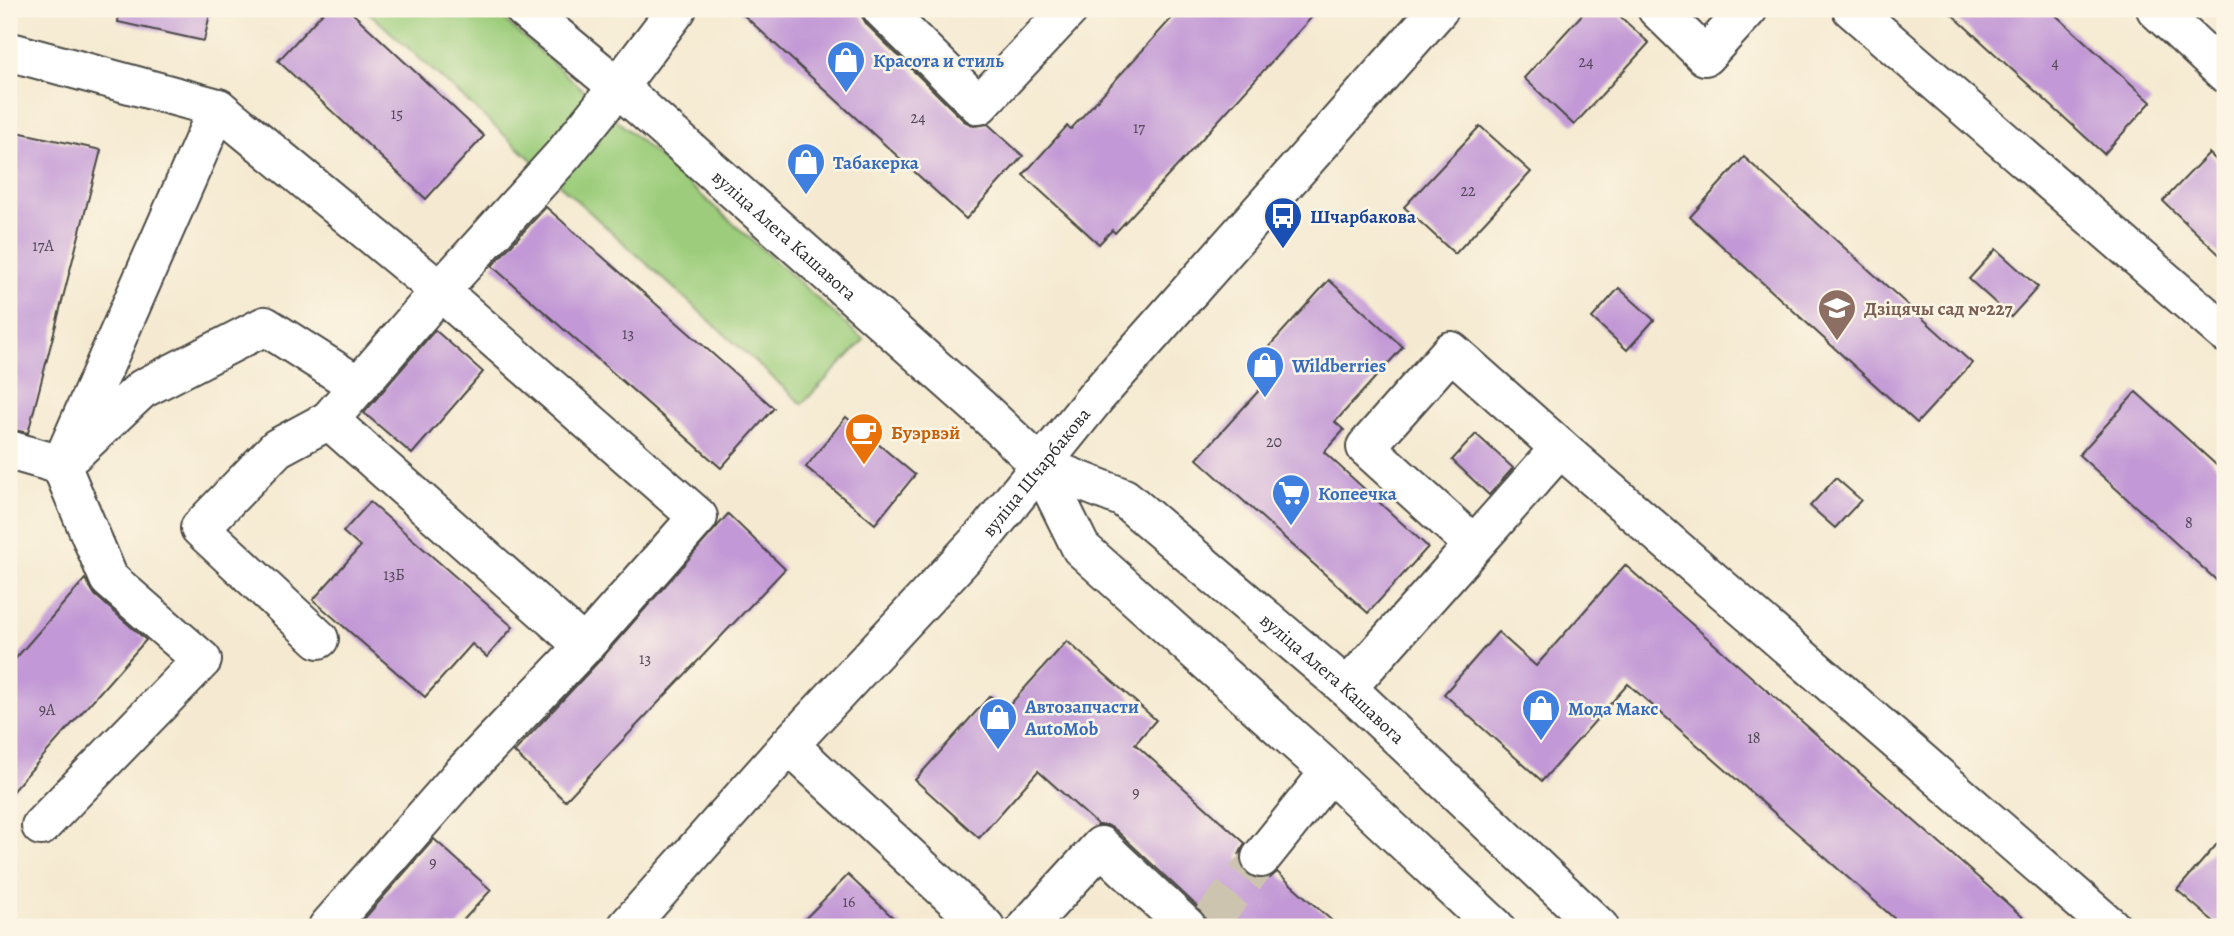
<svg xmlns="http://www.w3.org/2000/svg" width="2234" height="936" font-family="Alegreya,serif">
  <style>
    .green { fill: #9dcd7c; stroke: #647c54; stroke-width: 2 }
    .building { fill: #c299d6 }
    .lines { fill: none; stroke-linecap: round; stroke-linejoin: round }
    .minor-tunnel { stroke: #cdc4b0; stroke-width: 38; stroke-dasharray: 38 19; stroke-linecap: butt }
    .minor-casing { stroke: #494844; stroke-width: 42 }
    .major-casing { stroke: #494844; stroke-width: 42 }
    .minor { stroke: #fff; stroke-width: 38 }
    .major { stroke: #fff; stroke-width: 38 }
    .labels { text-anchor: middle; stroke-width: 5; stroke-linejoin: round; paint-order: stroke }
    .number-label { font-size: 16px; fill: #514656 }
    .shop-label { font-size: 19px; font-weight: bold; fill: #366cbe; stroke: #fcf5e5; text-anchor: start }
    .transit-label { font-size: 19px; font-weight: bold; fill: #164399; stroke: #fcf5e5; text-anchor: start }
    .street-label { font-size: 19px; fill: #2b2b2b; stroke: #fcf5e5 }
    .education-label { font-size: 19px; font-weight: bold; fill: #785e54; stroke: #fcf5e5; text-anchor: start }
    .food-label { font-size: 19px; font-weight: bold; fill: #c56008; stroke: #fcf5e5; text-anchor: start }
  </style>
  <rect width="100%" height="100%" fill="#fcf5e5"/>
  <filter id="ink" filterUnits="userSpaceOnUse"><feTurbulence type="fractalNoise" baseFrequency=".0143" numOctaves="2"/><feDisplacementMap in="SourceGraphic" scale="14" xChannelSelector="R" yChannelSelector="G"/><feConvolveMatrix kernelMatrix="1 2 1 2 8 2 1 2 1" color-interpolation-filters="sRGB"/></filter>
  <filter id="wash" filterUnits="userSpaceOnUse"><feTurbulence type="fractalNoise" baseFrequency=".00686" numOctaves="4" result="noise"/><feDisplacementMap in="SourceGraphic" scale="28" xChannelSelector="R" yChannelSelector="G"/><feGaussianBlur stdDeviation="1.57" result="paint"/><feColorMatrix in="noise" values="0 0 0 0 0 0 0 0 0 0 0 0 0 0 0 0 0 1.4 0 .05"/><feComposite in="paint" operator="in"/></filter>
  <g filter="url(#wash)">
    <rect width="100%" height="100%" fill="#f5ead1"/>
    <!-- green -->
    <polygon class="green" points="365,9 492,9 864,340 802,404"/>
    <g id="blocks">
      <!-- building -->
      <g class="building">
        <polygon points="119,9 211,9 204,41 118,22"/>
        <polygon points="326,9 348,9 484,136 426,199 278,61"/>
        <polygon points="737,9 861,9 861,15 867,25 964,121 974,126 988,124 1023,156 966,219"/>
        <polygon points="1180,9 1319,9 1181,162 1115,233 1112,230 1099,244 1023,175 1067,126 1071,129"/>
        <polygon points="1587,9 1612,9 1649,43 1574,125 1524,78"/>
        <polygon points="1946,9 2049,9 2151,102 2104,154"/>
        <polygon points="1480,126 1531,172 1455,254 1404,207"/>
        <polygon points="17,132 101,150 28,433 9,429 9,163"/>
        <polygon points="2209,153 2225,169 2225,260 2163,201"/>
        <polygon points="1744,157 1972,363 1917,423 1690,217"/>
        <polygon points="546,207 774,408 721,468 492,266"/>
        <polygon points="1996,249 2038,287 2011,317 1969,279"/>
        <polygon points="1329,280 1403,347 1335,422 1344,430 1324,452 1428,547 1368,613 1197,459 1272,376 1256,361"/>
        <polygon points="1619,288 1654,320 1627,350 1592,318"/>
        <polygon points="435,330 483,372 412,454 364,413"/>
        <polygon points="2136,392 2225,473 2225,588 2079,455"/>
        <polygon points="846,417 915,475 875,524 806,467"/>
        <polygon points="1476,434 1513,468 1489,495 1452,460"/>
        <polygon points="1836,478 1861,500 1835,528 1810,506"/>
        <polygon points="370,502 513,627 487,657 472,644 425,697 313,600 360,547 343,532"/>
        <polygon points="728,514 785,569 565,801 514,752 600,660"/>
        <polygon points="1625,565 2034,927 1904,927 1628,684 1542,781 1444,694 1498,632 1536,666"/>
        <polygon points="85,579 95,595 146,640 9,795 9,666"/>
        <polygon points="1067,641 1156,720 1135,744 1245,843 1239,855 1241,867 1247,875 1258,880 1270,878 1277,872 1339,927 1213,927 1202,911 1116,830 1107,825 1098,825 1038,771 979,838 915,780 990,696 1006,709"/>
        <polygon points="2225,835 2225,927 2220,927 2177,890"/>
        <polygon points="434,839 491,890 457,927 357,927"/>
        <polygon points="848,875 903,927 797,927"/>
      </g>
    </g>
  </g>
  <g filter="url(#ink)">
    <use href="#blocks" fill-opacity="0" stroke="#494844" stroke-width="2"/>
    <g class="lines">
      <!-- minor-tunnel -->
      <polyline class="minor-tunnel" points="1209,923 1261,858"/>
      <defs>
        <g id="minor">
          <polyline points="882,9 979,105 1069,9"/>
          <polyline points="1657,9 1705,56 1748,9"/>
          <polyline points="1852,9 2225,333"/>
          <polyline points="2156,9 2225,73"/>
          <polyline points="9,55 15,53 218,108 440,291 698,517 584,646 461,775 328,927"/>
          <polyline points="1560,448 2111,927"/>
          <polyline points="9,450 61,465 109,579 202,660 41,826"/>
          <polyline points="73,454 142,389 265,326 359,386"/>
          <polyline points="61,465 218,108"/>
          <polyline points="319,639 200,528 277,448 329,420"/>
          <polyline points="584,646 329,420 440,291 564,154 618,87 677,9"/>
          <polyline points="1347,688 1474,545 1366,447 1451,351 1560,448 1474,545"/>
          <polyline points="789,745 985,927"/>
          <polyline points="1261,858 1330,772"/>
          <path id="s1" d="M627,927L789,745L987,532L1096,397L1439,9"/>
          <polyline points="1027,927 1101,846 1187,927"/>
        </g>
        <g id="major">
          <path id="s2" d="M524,9L618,87L980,408L1040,465L1081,548L1330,772L1495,927"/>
          <path id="s3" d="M1040,465L1124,498L1347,688L1599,927"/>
        </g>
      </defs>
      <!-- minor casing -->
      <use href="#minor" class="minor-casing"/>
      <!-- major casing -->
      <use href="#major" class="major-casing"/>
      <!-- minor -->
      <use href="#minor" class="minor"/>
      <!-- major -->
      <use href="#major" class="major"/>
    </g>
  </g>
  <!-- icons -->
  <defs>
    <symbol id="shop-pin" viewBox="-11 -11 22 30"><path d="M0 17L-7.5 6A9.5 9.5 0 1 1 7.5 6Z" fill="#3f7fe0" stroke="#fcf5e5"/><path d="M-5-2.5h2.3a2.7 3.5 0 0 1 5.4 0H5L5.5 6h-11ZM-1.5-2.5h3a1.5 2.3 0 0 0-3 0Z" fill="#fff"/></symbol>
    <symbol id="bus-pin" viewBox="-11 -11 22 30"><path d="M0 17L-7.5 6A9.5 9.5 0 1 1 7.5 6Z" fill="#1a4fb4" stroke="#fcf5e5"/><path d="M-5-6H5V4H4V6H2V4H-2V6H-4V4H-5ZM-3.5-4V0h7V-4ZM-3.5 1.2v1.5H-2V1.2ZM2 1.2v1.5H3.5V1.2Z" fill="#fff"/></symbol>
    <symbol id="school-pin" viewBox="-11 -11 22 30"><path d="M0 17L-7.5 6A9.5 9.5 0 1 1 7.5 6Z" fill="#8d6e63" stroke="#fcf5e5"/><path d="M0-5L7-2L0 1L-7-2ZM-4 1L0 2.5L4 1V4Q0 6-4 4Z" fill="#fff"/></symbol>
    <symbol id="cafe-pin" viewBox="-11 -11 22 30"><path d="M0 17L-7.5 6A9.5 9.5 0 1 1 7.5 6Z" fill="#e8710a" stroke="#fcf5e5"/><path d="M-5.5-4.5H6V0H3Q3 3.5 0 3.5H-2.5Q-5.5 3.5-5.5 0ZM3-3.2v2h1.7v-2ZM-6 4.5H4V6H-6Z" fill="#fff"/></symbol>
    <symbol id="supermarket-pin" viewBox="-11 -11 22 30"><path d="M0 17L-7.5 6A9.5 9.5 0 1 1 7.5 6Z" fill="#3f7fe0" stroke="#fcf5e5"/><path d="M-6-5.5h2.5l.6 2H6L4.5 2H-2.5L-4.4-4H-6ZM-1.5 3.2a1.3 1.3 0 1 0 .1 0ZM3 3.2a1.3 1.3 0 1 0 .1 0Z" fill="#fff"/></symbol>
  </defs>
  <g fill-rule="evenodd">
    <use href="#shop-pin" x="824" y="38" width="44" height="60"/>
    <use href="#shop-pin" x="784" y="140" width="44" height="60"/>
    <use href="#bus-pin" x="1261" y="194" width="44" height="60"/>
    <use href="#school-pin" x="1815" y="286" width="44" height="60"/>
    <use href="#shop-pin" x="1243" y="343" width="44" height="60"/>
    <use href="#cafe-pin" x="842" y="410" width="44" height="60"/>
    <use href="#supermarket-pin" x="1269" y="471" width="44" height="60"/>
    <use href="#shop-pin" x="1519" y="686" width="44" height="60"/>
    <use href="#shop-pin" x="976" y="695" width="44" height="60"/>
  </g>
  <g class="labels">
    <!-- number labels -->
    <g class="number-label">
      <text x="1586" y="67">24</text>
      <text x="2055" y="68">4</text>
      <text x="397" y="119">15</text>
      <text x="918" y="123">24</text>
      <text x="1139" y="133">17</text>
      <text x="1468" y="196">22</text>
      <text x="43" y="251">17А</text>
      <text x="628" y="339">13</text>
      <text x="1274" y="447">20</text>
      <text x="2189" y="528">8</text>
      <text x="394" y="580">13Б</text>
      <text x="645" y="664">13</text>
      <text x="47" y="715">9А</text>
      <text x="1754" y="743">18</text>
      <text x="1136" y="798">9</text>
      <text x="433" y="868">9</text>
      <text x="849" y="907">16</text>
    </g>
    <!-- shop labels -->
    <g class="shop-label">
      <text x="873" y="67">Красота и стиль</text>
      <text x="833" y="169">Табакерка</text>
      <text x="1292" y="372">Wildberries</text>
      <text x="1318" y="500">Копеечка</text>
      <text x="1025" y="713">Автозапчасти<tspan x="1025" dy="22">AutoMob</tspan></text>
      <text x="1568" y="715">Мода Макс</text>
    </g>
    <!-- transit labels -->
    <g class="transit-label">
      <text x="1310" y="223">Шчарбакова</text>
    </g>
    <!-- street labels -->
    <g class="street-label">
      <text dy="7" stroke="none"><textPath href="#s2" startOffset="345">вуліца Алега Кашавога</textPath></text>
      <text dy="7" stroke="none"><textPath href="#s1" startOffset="612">вуліца Шчарбакова</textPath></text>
      <text dy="7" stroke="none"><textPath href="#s3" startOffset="366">вуліца Алега Кашавога</textPath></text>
    </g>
    <!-- education labels -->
    <g class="education-label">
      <text x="1864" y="315">Дзіцячы сад №227</text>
    </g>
    <!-- food labels -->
    <g class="food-label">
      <text x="891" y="439">Буэрвэй</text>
    </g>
  </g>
  <!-- margin -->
  <rect width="2234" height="936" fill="none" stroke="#fcf5e5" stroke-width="35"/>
</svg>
